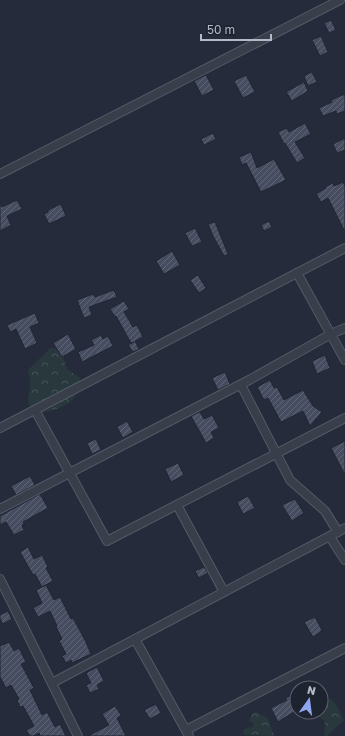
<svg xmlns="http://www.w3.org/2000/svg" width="345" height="736" font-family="'Golos Text',sans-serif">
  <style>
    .forest { fill: url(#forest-crowns) }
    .building { fill: url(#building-hatch); stroke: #202532 }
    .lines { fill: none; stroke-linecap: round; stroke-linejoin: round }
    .street-casing { stroke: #545966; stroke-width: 10 }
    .street { stroke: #393e4b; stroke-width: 8 }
  </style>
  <defs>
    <pattern id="forest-crowns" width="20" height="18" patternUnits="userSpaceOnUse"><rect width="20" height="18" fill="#28383d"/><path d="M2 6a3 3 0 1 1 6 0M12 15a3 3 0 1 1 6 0" fill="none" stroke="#455358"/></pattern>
    <pattern id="building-hatch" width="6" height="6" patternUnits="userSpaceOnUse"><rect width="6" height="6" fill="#474d60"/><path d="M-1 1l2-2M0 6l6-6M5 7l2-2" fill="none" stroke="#5f6575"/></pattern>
  </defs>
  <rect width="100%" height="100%" fill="#252b3b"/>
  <!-- forest -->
  <g class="forest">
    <path d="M50,348C67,349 61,357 67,368C69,371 76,375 80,378C79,406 60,408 37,414C26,405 28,400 30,387C31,382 29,376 28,371C34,362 43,357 50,348Z"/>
    <path d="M321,696C335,698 338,708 344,720L327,736H324L325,721L315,714V712H321Z"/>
    <path d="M256,712C259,714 263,715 266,717C270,720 271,731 275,736L244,735L243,731L246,728L254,727L253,723L249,721L252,714Z"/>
  </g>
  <!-- building -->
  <g class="building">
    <polygon points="331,20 336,30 329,33 324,23"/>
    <polygon points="321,36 328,52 320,56 312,40"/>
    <polygon points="312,72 317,82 308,86 304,76"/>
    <polygon points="206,75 214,90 202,96 194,81"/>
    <polygon points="246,75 255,92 243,98 234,81"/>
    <polygon points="304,82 308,91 292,101 286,92"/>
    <polygon points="345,94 345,111 337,114 336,111 323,116 319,108 332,102 331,100"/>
    <polygon points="305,123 311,134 295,142 305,158 297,163 285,143 284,144 278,132 287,128 289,132"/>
    <polygon points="213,133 216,139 204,145 201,139"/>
    <polygon points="345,138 345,150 337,153 333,144"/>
    <polygon points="251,152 257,168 274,159 286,180 261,192 246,163 242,165 239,157"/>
    <polygon points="343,182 345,186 345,232 328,198 321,202 316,194 326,188 325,187 333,183 334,186"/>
    <polygon points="17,200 22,209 7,216 11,225 0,231 0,203 2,207"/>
    <polygon points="61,204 66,216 49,224 44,214 48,212 48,210"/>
    <polygon points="269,221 272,227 264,231 261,225"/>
    <polygon points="215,222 228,254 224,256 213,236 208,224"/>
    <polygon points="195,228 202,242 192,246 185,233"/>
    <polygon points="172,251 180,265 164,274 156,261"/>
    <polygon points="198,275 206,288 199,293 190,280"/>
    <polygon points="114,290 117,297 89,307 92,315 84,318 77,300 93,294 95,297"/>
    <polygon points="124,301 129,309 124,312 133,327 137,325 143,337 135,341 139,349 133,352 128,345 134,342 131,343 116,316 115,317 110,309"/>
    <polygon points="35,313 39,323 30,327 37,343 25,349 16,329 10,332 7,325"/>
    <polygon points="68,334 76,349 62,357 53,343"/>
    <polygon points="101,335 103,339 108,336 113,346 82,362 78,352 94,345 91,340"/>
    <polygon points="325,355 330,368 317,374 312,361"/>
    <polygon points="225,372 230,384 218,390 212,378"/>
    <polygon points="270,380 274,388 277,387 284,400 303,390 313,406 322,412 310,426 303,411 281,422 268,398 264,400 257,387"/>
    <polygon points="200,412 204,419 212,415 219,428 211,432 214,438 206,443 191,416"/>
    <polygon points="127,421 133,432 123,438 117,427"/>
    <polygon points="96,439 101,450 92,454 87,443"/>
    <polygon points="345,441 345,475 331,448"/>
    <polygon points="178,463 184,475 171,482 165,469"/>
    <polygon points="30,476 35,485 16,495 11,486"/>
    <polygon points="40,494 48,508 23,522 24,524 22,525 24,530 14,535 6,522 0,525 0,516"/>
    <polygon points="248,496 255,508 243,514 237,502"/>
    <polygon points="295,499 304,513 292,521 282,505"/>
    <polygon points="28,547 34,559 42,555 48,567 46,568 53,581 42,587 35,574 33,575 20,552"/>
    <polygon points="204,567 208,573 199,578 195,571"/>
    <polygon points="46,585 54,600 60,597 71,619 73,618 85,640 91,654 72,663 71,660 66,663 62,656 66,654 59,641 62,639 56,627 57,626 50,611 38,617 33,608 42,603 36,590"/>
    <polygon points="8,611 12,619 3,624 0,619 0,615"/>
    <polygon points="315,617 322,630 319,633 313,637 304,622"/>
    <polygon points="9,642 14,651 19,648 26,662 21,664 34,688 30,690 42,715 47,712 55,727 60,724 66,736 40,736 39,733 33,736 30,736 26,730 34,726 23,706 20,707 17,700 19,699 11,685 6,688 0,677 0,646"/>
    <polygon points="97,667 104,681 97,685 99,689 90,693 86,685 91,683 86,673"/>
    <polygon points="297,693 297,710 278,722 271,708 287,700 285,698"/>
    <polygon points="156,704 161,713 150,719 144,710"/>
    <polygon points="115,706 121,715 117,718 126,736 88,736 109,725 102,714"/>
  </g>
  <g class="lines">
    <defs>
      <g id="street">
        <polyline points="0,174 340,0"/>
        <polyline points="297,273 345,360"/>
        <polyline points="241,385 290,480 325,511 338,532"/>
        <polyline points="35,410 107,541 345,418"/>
        <polyline points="0,428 345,248"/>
        <polyline points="177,505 224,592"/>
        <polyline points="0,509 251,379 331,334 345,328"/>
        <polyline points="330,537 345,560"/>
        <polyline points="0,579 78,736"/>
        <polyline points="135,639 189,736"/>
        <polyline points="52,683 345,528"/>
        <polyline points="186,730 345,648"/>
      </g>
    </defs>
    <!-- street casing -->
    <use href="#street" class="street-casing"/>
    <!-- street -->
    <use href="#street" class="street"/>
  </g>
  <!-- north arrow -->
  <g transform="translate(309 700) rotate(14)"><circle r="19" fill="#1e2330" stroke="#5a5f6c"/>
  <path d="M0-3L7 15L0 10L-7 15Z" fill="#90a6f0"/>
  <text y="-6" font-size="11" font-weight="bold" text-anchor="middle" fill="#b5b9c7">N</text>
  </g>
  <!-- scale -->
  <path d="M201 34v6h70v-6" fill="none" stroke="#b5b9c7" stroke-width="2"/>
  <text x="207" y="34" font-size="12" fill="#b5b9c7" stroke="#1e2330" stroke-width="3" paint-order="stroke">50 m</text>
</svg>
